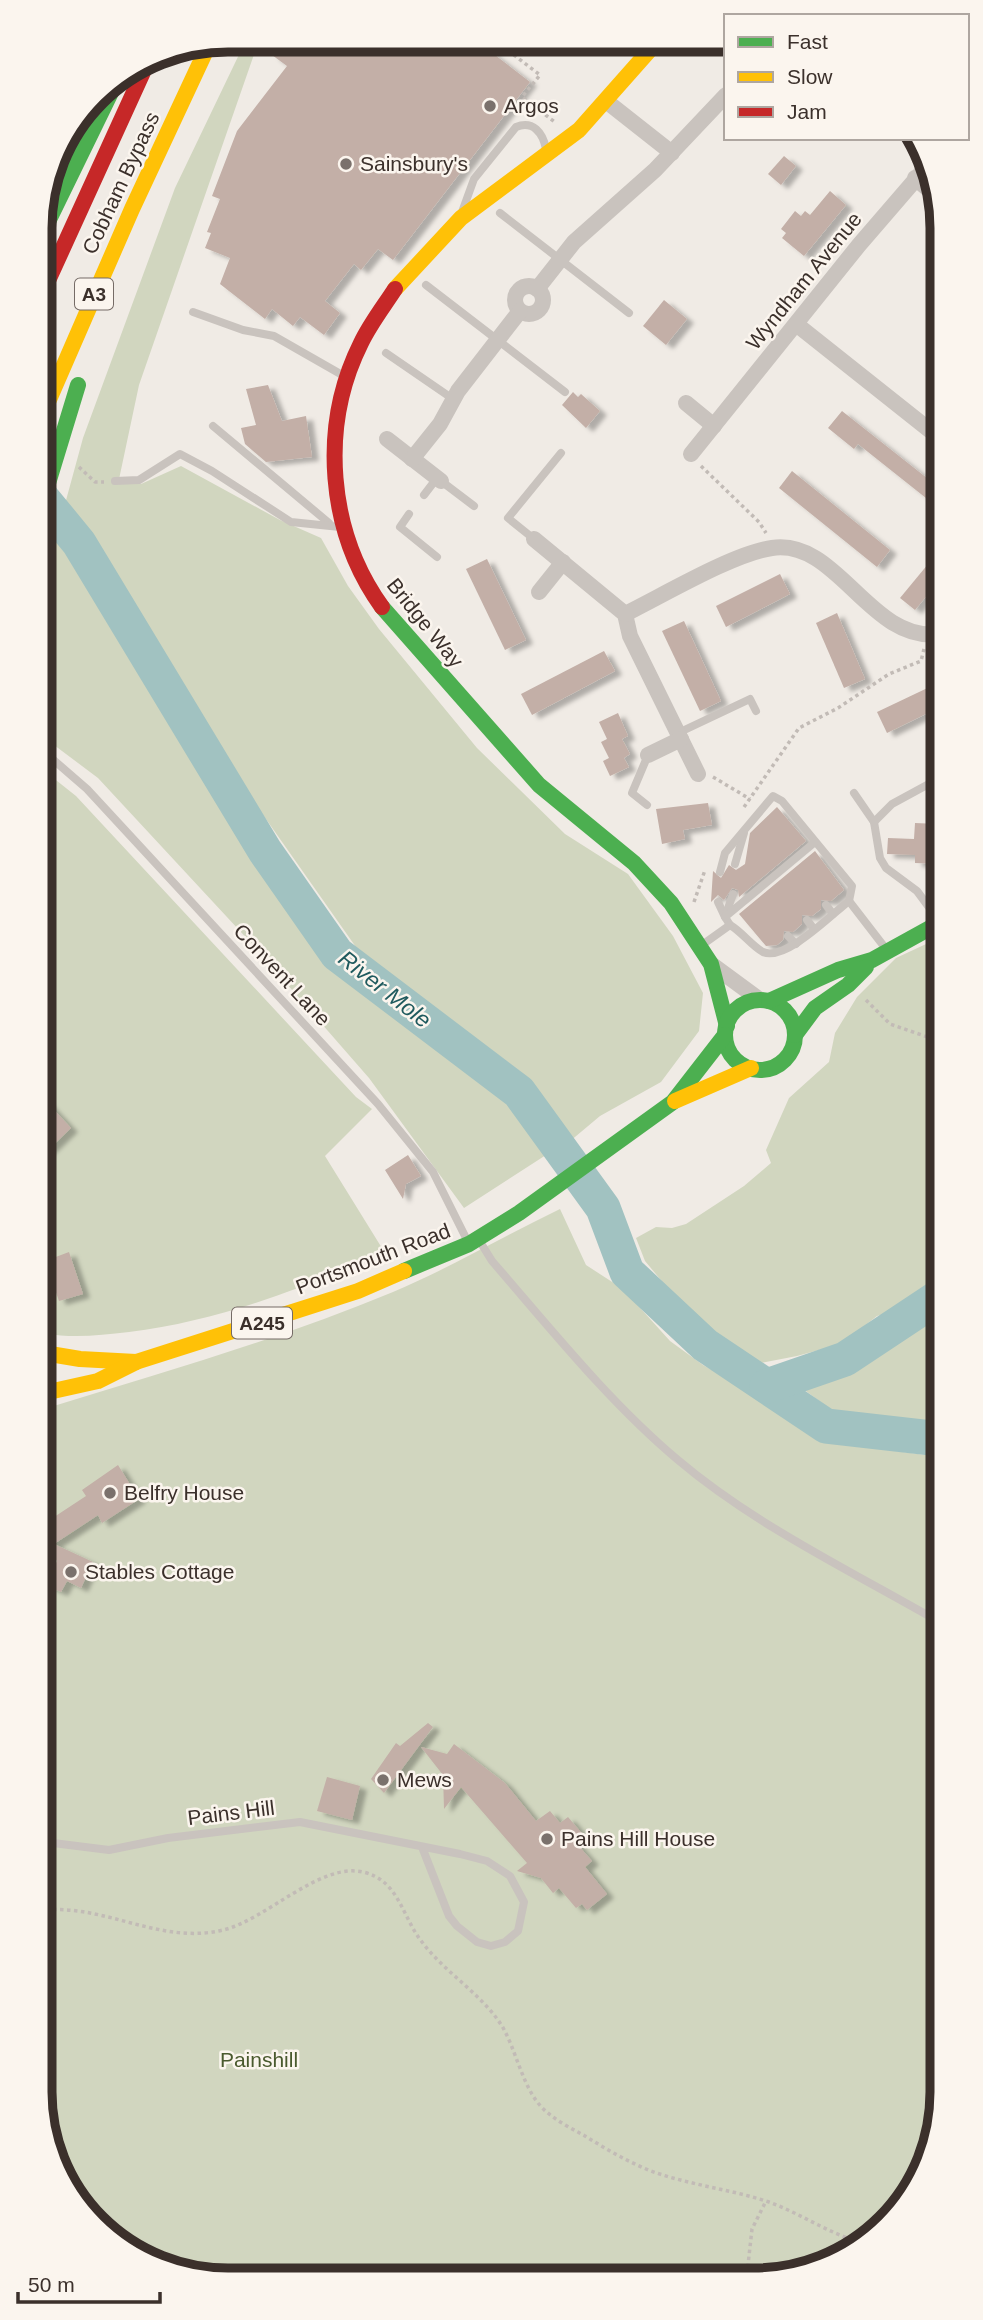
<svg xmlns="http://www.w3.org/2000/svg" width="983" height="2320" font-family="Arial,sans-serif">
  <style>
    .green { fill: #d1d6bf }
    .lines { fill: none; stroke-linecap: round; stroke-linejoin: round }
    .river { stroke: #a1c2c1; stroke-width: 35 }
    .building { fill: #c3afa7; filter: url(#shadow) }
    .path { stroke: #c2bbb6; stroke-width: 3.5; stroke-dasharray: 3.5 3.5; stroke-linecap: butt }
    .lane { stroke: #c9c3be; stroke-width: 8 }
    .street { stroke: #c9c3be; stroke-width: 16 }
    .fast { stroke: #4caf50; stroke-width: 16 }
    .slow { stroke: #ffc107; stroke-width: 16 }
    .jam { stroke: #c62828; stroke-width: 16 }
    .fast-bridge { stroke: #4caf50; stroke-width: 16 }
    .poi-dot { fill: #7a716c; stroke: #fbf5ee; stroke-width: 2.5 }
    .labels { text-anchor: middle; stroke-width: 5; stroke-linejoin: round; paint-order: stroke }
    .shield { fill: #fbf5ee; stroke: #756b66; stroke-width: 2 }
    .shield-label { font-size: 19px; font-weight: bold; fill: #3b302b }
    .poi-label { font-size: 21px; fill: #3b302b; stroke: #fbf5ee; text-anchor: start }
    .street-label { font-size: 21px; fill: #3b302b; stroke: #fbf5ee }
    .park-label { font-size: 21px; fill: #4a5a2e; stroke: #fbf5ee }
    .water-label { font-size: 23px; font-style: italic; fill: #1f5a5e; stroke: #fbf5ee }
    .rim { fill: none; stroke: #3b302b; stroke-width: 9 }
  </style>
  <defs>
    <filter id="shadow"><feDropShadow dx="7" dy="4" stdDeviation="2" flood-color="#0004"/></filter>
  </defs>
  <rect width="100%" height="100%" fill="#f0ebe5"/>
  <!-- green -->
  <g class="green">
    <polygon points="246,40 259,40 139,385 118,484 141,484 181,466 280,520 321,538 348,586 379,629 477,748 565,834 628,874 673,936 703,993 699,1031 661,1082 600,1116 569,1142 522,1073 358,950 249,795 100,553 65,504 83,438 175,188"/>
    <polygon points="54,534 71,553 276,893 337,971 508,1101 546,1155 464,1208 369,1078 252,944 98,778 42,736 42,595"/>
    <path d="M42,769L76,796L356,1097L372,1109L325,1156L385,1253C302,1288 220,1321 129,1332C99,1335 74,1339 44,1333Z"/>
    <polygon points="939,938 940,1285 907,1307 877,1316 841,1344 797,1356 756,1364 747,1362 691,1316 645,1261 636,1238 656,1227 672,1228 686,1224 744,1186 771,1163 766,1150 789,1098 829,1062 835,1033 857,997 896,958"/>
    <path d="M560,1209L586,1265L623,1289L670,1341L703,1365L761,1398L821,1441L940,1457L942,2104L929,2163L896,2215L803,2273L192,2276L96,2225L47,2140L44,1409C161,1373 280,1339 393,1292C450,1268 504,1236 560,1209Z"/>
    <polygon points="940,1307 940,1425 833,1411 803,1389 879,1355"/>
  </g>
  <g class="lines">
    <!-- river -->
    <g class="river">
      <polyline points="42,498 79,543 265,851 337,954 519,1092 603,1208 627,1272 705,1345 826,1426 940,1439"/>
      <polyline points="767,1386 845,1359 940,1296"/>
    </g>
  </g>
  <!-- building -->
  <g class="building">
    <polygon points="283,41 478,42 530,82 393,260 378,249 361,270 354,264 325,301 340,313 324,335 300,317 293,326 272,309 265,319 220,284 230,258 205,248 211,233 207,232 220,199 212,196 237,131 287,66 272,55"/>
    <polygon points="784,156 796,166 781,185 768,174"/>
    <polygon points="830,191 846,205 804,256 782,238 786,233 781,229 795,211 801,216 805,211 810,215"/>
    <polygon points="664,300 687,319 666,345 643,326"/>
    <polygon points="268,385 282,421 306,416 312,457 266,462 245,444 241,428 256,425 246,389"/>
    <polygon points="573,392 578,397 581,394 600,411 586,428 562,405"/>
    <polygon points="842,411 937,486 937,495 931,502 858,444 854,449 828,428"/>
    <polygon points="792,471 890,550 877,567 779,488"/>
    <polygon points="938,552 938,582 915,610 900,598"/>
    <polygon points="487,559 526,640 505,650 466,569"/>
    <polygon points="780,574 790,594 726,627 716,606"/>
    <polygon points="837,613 865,679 844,688 816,623"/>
    <polygon points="684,621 721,701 700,711 662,631"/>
    <polygon points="604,651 615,671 532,715 521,694"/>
    <polygon points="938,683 938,708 887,733 877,712"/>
    <polygon points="618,713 628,736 622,739 630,754 624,758 629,767 610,776 603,761 609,758 601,742 607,739 599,722"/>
    <polygon points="708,803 712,825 683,830 685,839 662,844 656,809"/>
    <polygon points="777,807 806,841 739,897 738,890 732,888 724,900 718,895 711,902 713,871 721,878 729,865 736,870 745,864 750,833"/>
    <polygon points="915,823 938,824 939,864 915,863 915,855 887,854 888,838 914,839"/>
    <polygon points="815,851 844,890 831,901 821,900 821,909 812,916 802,915 802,924 793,932 784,931 783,940 777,945 766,946 739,914"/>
    <polygon points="43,1098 71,1128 44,1154 43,1117"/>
    <polygon points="408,1155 421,1176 406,1184 403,1199 385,1170"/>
    <polygon points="69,1252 83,1294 59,1301 45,1261"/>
    <polygon points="118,1465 139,1499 102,1523 98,1515 54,1544 93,1562 81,1588 67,1581 61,1592 45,1585 57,1561 48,1548 45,1550 45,1523 86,1496 82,1490"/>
    <polygon points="428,1723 433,1727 384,1793 371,1779 396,1743 400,1746"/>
    <polygon points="454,1744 505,1783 536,1821 550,1811 560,1823 568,1817 585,1837 577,1844 592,1861 585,1867 607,1894 587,1910 582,1904 576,1908 559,1888 553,1893 541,1878 517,1871 527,1863 461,1787 444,1809 443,1775 421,1747 447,1754"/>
    <polygon points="327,1777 360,1786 352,1820 317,1811"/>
  </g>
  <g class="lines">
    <!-- path -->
    <g class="path">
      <polyline points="497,42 540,75 522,97 556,123"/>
      <polyline points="509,51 515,42"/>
      <polyline points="701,466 759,522 766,533"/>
      <polyline points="79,467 95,482 104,482"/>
      <polyline points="713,777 750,799"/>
      <polyline points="744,807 799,728 838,708 889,674 921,661 924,649"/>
      <polyline points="694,902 705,870"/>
      <polyline points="866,1000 890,1024 939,1041"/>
      <path d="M46,1910C107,1905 161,1945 223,1930C266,1920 320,1862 363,1872C399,1880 402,1917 422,1942C445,1973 481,1993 502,2026C516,2050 521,2081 538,2103C550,2118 569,2127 585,2136C606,2149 628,2162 651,2171C689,2185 730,2189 769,2202C799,2213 825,2231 856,2241"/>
      <polyline points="747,2274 752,2229 766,2201"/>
    </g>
    <!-- lane -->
    <g class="lane">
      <path d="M462,212L474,179L516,127C533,120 543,133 546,149"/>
      <polyline points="500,213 629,313"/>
      <polyline points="426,285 565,392"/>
      <polyline points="193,312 243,330 274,336 344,376"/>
      <polyline points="386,353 453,399"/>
      <polyline points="213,426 329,523"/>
      <polyline points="115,481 139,480 180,454 212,471 291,522 340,527"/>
      <polyline points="441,481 474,506"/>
      <polyline points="424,495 437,478"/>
      <polyline points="409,514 400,527 437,557"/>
      <polyline points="534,539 508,518 561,453"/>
      <polyline points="678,733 750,699 756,711"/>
      <polyline points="42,750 87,789 378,1104 433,1172 467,1240"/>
      <polyline points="854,793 874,822 880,858 886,868 917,891 937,918"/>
      <polyline points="647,805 632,793 648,755"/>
      <polyline points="874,822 892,804 938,779"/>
      <polyline points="735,864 744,833"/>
      <polyline points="720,872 725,853 773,796 782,801 852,886 849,901"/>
      <polyline points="718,902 725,917"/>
      <polyline points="826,905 833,914"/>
      <polyline points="726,914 733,894"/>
      <polyline points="807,920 814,929"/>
      <polyline points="730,925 725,917 815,842"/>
      <polyline points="788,936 796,944"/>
      <path d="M702,945L730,925C742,932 752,946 763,952C785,962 832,914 849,901L886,949"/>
      <path d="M479,1240L492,1261C551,1329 609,1402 678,1460C756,1526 853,1572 941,1623"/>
      <polyline points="46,1838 53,1843 109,1850 168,1838 300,1822 460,1854 487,1861 510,1876 524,1902 518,1931 505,1942 491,1946 477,1942 457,1926 449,1916 422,1847"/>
    </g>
    <!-- street -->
    <g class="street">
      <polyline points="606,101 672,153"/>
      <polyline points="915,178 936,196"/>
      <circle cx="529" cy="300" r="14"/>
      <polyline points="537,289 574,242 655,170 726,95"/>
      <polyline points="796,324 937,436"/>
      <polyline points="686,403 714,426"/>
      <polyline points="387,439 441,481"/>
      <polyline points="691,454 859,245 928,165"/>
      <polyline points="412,459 440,424 458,391 520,311"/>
      <polyline points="534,539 625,614 630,636 698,774"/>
      <polyline points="539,592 563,562"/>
      <path d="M625,614C662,596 734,553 772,548C837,538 870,642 938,634"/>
      <polyline points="648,755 681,739"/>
      <polyline points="711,964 760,1000"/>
    </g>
    <!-- fast -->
    <g class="fast">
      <polyline points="41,236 118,78"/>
      <polyline points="382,607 539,785 634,863 671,903 711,964 727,1026"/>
      <circle cx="760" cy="1035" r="35"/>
      <polyline points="769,1001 838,970 872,960 939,923"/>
      <polyline points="795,1035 815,1008 848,985 866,967"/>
      <polyline points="404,1271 469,1244 519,1213 673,1102 725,1035"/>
    </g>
    <!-- slow -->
    <g class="slow">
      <polyline points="395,289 461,218 579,130 656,43"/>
      <polyline points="41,418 132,209 209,44"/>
      <polyline points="675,1101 751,1068"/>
      <polyline points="44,1353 80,1359 136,1362"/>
      <polyline points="44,1393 98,1381 136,1362 358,1291 404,1271"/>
    </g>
    <!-- jam -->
    <g class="jam">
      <polyline points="41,296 149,59"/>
      <path d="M382,607C328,532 319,427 361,343C370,324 384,306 395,289"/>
    </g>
    <!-- fast-bridge -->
    <polyline class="fast-bridge" points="42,503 78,385"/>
  </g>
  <!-- markers -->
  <g class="poi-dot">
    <circle cx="490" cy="106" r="7"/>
    <circle cx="346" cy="164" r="7"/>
    <circle cx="110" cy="1493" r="7"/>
    <circle cx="71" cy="1572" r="7"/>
    <circle cx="383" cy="1780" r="7"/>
    <circle cx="547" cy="1839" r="7"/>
  </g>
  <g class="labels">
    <!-- shield labels -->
    <g class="shield">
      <rect x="75" y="278.5" width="38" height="31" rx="5"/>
      <rect x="232" y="1307.5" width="60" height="31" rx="5"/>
    </g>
    <g class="shield-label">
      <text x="94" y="301">A3</text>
      <text x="262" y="1330">A245</text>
    </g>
    <!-- poi labels -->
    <g class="poi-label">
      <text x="504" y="113">Argos</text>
      <text x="360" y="171">Sainsbury's</text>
      <text x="124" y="1500">Belfry House</text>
      <text x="85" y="1579">Stables Cottage</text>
      <text x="397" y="1787">Mews</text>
      <text x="561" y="1846">Pains Hill House</text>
    </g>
    <!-- street labels -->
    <g class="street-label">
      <text transform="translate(121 183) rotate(-65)" y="7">Cobham Bypass</text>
      <text transform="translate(804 281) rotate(-51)" y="7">Wyndham Avenue</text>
      <text transform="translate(425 623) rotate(51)" y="7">Bridge Way</text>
      <text transform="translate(282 975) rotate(47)" y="7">Convent Lane</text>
      <text transform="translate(373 1259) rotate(-21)" y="7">Portsmouth Road</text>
      <text transform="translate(231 1813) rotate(-7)" y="7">Pains Hill</text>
    </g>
    <!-- park labels -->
    <g class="park-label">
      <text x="259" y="2067">Painshill</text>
    </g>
    <!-- water labels -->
    <g class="water-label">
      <text transform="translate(385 989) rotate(38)" y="8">River Mole</text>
    </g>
  </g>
  <!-- crop -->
  <path d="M0 0H983V2320H0ZM228 52H754A176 176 0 0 1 930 228V2092A176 176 0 0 1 754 2268H228A176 176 0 0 1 52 2092V228A176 176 0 0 1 228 52Z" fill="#fbf5ee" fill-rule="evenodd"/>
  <path class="rim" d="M228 52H754A176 176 0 0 1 930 228V2092A176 176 0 0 1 754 2268H228A176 176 0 0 1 52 2092V228A176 176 0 0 1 228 52Z"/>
  <!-- legend -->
  <rect x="724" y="14" width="245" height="126" fill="#fbf5ee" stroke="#aea6a0" stroke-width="2"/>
  <rect x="738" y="37" width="35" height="10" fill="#4caf50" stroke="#aea6a0" stroke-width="2"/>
  <text x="787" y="49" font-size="21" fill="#3b302b">Fast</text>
  <rect x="738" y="72" width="35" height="10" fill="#ffc107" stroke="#aea6a0" stroke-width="2"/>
  <text x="787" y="84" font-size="21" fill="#3b302b">Slow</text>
  <rect x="738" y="107" width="35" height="10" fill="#c62828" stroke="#aea6a0" stroke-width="2"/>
  <text x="787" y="119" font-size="21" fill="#3b302b">Jam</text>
  <!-- scale -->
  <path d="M18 2292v10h142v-10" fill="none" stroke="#3b302b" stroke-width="3.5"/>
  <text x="28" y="2292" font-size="21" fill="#3b302b" stroke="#fbf5ee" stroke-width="5" paint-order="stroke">50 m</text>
</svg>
